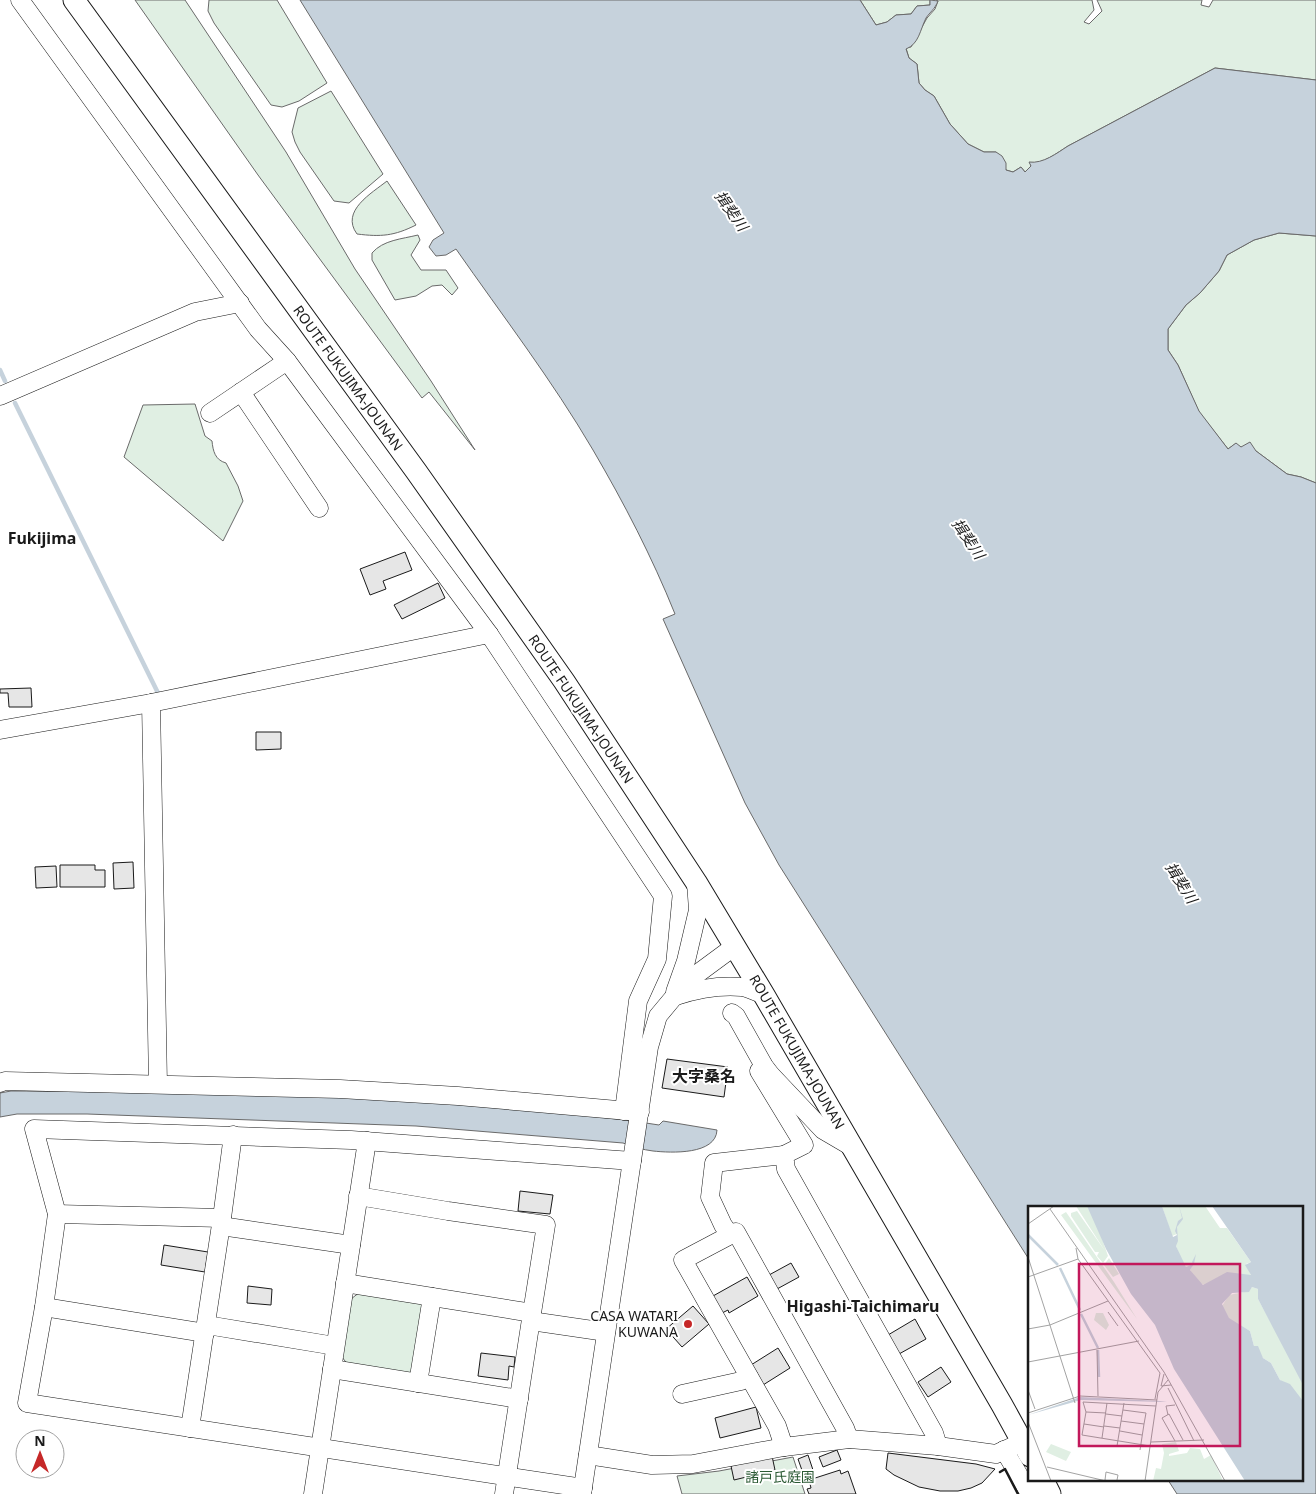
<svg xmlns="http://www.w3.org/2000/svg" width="1316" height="1494" font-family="'Noto Sans','Noto Sans JP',sans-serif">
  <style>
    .green { fill: #e0efe3; stroke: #6a6a6a }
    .water { fill: #c6d2dc; stroke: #6a6a6a }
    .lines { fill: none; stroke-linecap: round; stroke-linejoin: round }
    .stream { stroke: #c6d2dc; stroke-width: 4.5 }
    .building { fill: #e6e6e6; stroke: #1a1a1a }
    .minor-casing { stroke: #1a1a1a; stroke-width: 19 }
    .major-casing { stroke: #1a1a1a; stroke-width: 23 }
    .minor { stroke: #fff; stroke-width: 18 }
    .major { stroke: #fff; stroke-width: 21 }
    .wall { stroke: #1a1a1a; stroke-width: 2.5 }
    .poi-dot { fill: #c62828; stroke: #fff; stroke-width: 2 }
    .labels { text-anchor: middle; stroke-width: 4; stroke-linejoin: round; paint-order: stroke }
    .street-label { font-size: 14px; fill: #1a1a1a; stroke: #fff }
    .poi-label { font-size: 14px; fill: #1a1a1a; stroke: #fff; text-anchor: end }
    .park-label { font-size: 14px; fill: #2b5a34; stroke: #fff }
    .water-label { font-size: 15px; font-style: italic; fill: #1a1a1a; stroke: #fff }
    .quarter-label { font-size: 16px; font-weight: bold; fill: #1a1a1a; stroke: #fff }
    .inset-river { fill: none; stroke: #c6d2dc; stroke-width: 2.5 }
    .inset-road { fill: none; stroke: #a3a3a3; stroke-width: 1 }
    .view { fill: #c2185b; fill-opacity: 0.15; stroke: #c2185b; stroke-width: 2.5 }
    .inset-edge { fill: none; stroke: #1a1a1a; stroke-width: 2.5 }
  </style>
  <rect width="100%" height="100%" fill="#fff"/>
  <!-- green -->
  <g class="green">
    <polygon points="135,0 185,0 286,152 355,269 431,381 475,450 429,392 422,398 258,175"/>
    <polygon points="209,0 277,0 327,83 299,101 282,107 271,105 214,23 208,11"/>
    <polygon points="860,0 930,0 930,5 917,6 911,14 896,15 887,22 876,25"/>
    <path d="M936,0H1092L1094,10L1084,22L1089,24L1102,11L1097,0H1202L1201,5L1209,7L1213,0H1316V80L1215,68L1068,146C1057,153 1043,164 1030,163L1031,166L1025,172L1021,167L1013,172L1006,170L996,152H984L968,144L950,124L934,96L925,90L919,83L917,64L909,58L906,48L911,47L927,18L935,9L938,1Z"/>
    <polygon points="331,91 383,174 349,203 334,201 300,152 295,142 292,132 298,108"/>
    <path d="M387,181L416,225C394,236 381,237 357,234C340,211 372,193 387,181Z"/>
    <polygon points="1279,233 1316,236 1316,483 1301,477 1287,474 1256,451 1241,447 1235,444 1228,449 1199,412 1178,365 1168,350 1168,329 1186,305 1200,293 1219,271 1227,255 1254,240"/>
    <path d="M418,235L420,240L411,255L421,270H446L458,288L452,295L442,285L432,286L416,296L395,300L372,260V253C383,240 402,239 418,235Z"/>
    <path d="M195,404L205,436L212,441C213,451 215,460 226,463L238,486L243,501L223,541L124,457L143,405Z"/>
    <polygon points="360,1292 420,1302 425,1309 416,1369 408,1374 348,1365 342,1357 351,1299"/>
    <polygon points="793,1457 805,1494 682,1494 677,1476 719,1471"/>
  </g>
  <!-- water -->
  <g class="water">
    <path d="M300,0H860L876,25L887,22L896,15L911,14L917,6L930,5V0L938,1C935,9 930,12 926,18C920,30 919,44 906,49L909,58L917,64L919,83L925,90L934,96L950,124L968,144L984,152H996L1002,156L1006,163V170L1013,172L1021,167L1025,172L1031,166L1029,162C1043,164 1057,153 1068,146L1215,68L1316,80V236L1279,233L1254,240L1227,255L1219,271L1200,293L1186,305L1168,329V350L1178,365L1199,411L1228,449L1236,443L1241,447L1250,442L1256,451L1287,474L1301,477L1316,483V1494H1177L1168,1480H1302V1208H1030V1261L779,865L745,803L663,619L675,614C652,557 624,503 593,450C552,380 502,315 456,249L446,255L436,256L429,247L433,240L444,233Z"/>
    <path d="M11,1091C177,1092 344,1093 509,1109C559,1113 610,1117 659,1125L663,1121L717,1130C716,1155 671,1153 653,1151C643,1150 632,1146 623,1143L416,1126L87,1114H17L0,1117V1093Z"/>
  </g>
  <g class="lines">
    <!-- stream -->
    <g class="stream">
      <polyline points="0,370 5,381"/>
      <polyline points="15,403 158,693"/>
    </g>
  </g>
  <!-- building -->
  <g class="building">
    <polygon points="405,552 412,570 383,581 386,589 370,595 360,569"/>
    <polygon points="438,583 445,598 402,619 394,605"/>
    <polygon points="31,688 32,707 9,707 8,693 0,693 0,689"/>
    <polygon points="256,732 281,732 281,749 256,750"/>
    <polygon points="133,862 134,888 114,889 113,863"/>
    <polygon points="60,865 95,865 95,870 105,870 105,887 60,887"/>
    <polygon points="56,866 57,887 36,888 35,867"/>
    <polygon points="667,1059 728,1067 724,1097 662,1088"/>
    <polygon points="520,1191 553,1195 550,1214 518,1211"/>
    <polygon points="164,1245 208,1252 205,1272 161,1265"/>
    <polygon points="791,1263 799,1277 777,1289 769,1275"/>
    <polygon points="747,1277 758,1296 729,1313 728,1310 722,1313 713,1296"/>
    <polygon points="248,1286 272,1289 271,1305 247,1303"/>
    <polygon points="693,1306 709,1324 682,1347 666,1329"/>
    <polygon points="915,1319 926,1339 899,1354 888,1335"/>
    <polygon points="778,1348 790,1368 763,1385 751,1365"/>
    <polygon points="481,1353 515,1357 514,1367 509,1366 508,1380 478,1376"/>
    <polygon points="941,1367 951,1382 928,1397 918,1382"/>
    <polygon points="756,1407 761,1428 720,1438 715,1418"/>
    <polygon points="837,1450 841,1460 823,1467 819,1457"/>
    <polygon points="888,1453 976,1464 995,1469 982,1483 971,1488 958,1491 940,1491 919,1487 894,1475 886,1469"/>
    <polygon points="808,1455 814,1473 804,1476 798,1459"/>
    <polygon points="772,1456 775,1470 734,1480 731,1466"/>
    <polygon points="840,1470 841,1474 848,1471 856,1494 809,1494 807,1489 811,1488 809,1480"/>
  </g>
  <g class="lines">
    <defs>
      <g id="minor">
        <polyline points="20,0 258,329 287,361 489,634 663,896 657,959 638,1001 624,1111"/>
        <polyline points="241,392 319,508"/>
        <polyline points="0,396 195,312 240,303"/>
        <polyline points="210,413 287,361"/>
        <polyline points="151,703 158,1084"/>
        <polyline points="0,730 151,703 489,634"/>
        <polyline points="675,992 686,961 698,910 696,882"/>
        <path d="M676,996C697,989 719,985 742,987C749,988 757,992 764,995"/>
        <polyline points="732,1013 736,1016 764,1066 771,1075 823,1130 852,1147"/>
        <polyline points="764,1066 759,1071 804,1145 784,1155 786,1169 934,1433 938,1446"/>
        <polyline points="0,1083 5,1081 340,1089 458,1096 640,1112"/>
        <polyline points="358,1196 448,1211 546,1225 532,1313"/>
        <polyline points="57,1214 222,1218"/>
        <polyline points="221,1226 351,1245"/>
        <polyline points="730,1235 723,1225 710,1197 714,1163 784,1155"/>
        <polyline points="345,1283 532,1313 504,1494"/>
        <polyline points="44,1307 205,1333"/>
        <polyline points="531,1321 606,1332"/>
        <polyline points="207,1325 335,1346"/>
        <polyline points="332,1369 519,1399"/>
        <polyline points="418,1383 432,1297"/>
        <polyline points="682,1394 741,1381 749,1377"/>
        <polyline points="190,1428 222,1218 233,1135"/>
        <polyline points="784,1447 777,1426 683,1260 736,1232 845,1428 849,1439"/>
        <polyline points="1004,1450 1030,1494"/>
        <polyline points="588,1455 652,1465 693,1464 784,1447 849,1439 938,1446 996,1454 1022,1442"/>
        <polyline points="583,1488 27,1403 44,1307 57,1214 34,1129 351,1140 632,1161"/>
        <polyline points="313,1494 367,1141"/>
        <polyline points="582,1494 649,1047 658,1016 673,998 693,977 735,946"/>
      </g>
      <g id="major">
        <polyline points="74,0 416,471 564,681 696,882 764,995 1002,1405 1030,1456"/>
        <polyline points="1043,1480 1050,1494"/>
      </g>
    </defs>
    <!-- minor casing -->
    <use href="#minor" class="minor-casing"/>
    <!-- major casing -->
    <use href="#major" class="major-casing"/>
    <!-- minor -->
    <use href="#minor" class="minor"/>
    <!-- major -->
    <use href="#major" class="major"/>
    <!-- wall -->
    <polyline class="wall" points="1000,1472 1005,1469 1018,1494"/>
  </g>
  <!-- markers -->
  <circle class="poi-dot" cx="688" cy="1324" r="5"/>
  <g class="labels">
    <!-- street labels -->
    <g class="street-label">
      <text transform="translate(348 378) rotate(54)" y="5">ROUTE FUKUJIMA-JOUNAN</text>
      <text transform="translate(581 709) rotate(56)" y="5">ROUTE FUKUJIMA-JOUNAN</text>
      <text transform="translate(797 1052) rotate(60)" y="5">ROUTE FUKUJIMA-JOUNAN</text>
    </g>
    <!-- poi labels -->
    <g class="poi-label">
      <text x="678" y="1321">CASA WATARI<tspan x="678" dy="16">KUWANA</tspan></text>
    </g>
    <!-- park labels -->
    <g class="park-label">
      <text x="780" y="1482">諸戸氏庭園</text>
    </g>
    <!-- water labels -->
    <g class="water-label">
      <text transform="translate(731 211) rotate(55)" y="5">揖斐川</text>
      <text transform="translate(968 539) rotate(56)" y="5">揖斐川</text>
      <text transform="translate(1181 883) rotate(58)" y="5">揖斐川</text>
    </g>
    <!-- quarter labels -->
    <g class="quarter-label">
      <text x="42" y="544">Fukijima</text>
      <text x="704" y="1082">大字桑名</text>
      <text x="863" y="1312">Higashi-Taichimaru</text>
    </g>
  </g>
  <!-- overview -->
  <g transform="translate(1028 1206)">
    <rect width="275" height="275" fill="#fff"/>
    <path d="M48,0H59L67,13L80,50L75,57L69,50L71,46H67L43,10V7L49,5L77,45ZM134,0H177L192,22H199L223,56L218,58L223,69L176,79L169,75L162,64L165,59L158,61L152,50L148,40L149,28L144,30ZM38,6L86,76L109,113L33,9ZM81,52L91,68L85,71L76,59ZM224,81L230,83V93L270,166L275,179V195L252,174L243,157L235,152L226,140L222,125L201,113L194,100L201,89L221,85ZM68,107H75L81,119L78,124L66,114ZM148,236L151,245L141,248V250L159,247L162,242L172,243L176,253L183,249L195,275H125L128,262L133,263L136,247L134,238ZM23,238L43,246L38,255L18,246Z" fill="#e0efe3"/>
    <path d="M59,0H134L145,31L149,29L147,25L150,15L154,12L151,0L155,13L149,21L150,35L148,40L158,61L165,58L164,56L168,48L166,58L162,64L175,79L199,66L223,69L217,59L223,56L184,0H275V179L230,93V83L224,81L221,86L204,87L194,98L201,112L222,125L226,140H230L235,152L243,157L252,174L262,178L275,195V275H217L146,163L127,119L103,88L78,43ZM52,191L132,195L139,196L53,194L0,209Z" fill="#c6d2dc"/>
    <path class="inset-river" d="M0,29L30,59M32,62L52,104M53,108L70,142M70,144L71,171"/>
    <path class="inset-road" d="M22,3L136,166L197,275M0,18L26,0M48,42L50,53L132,167L127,193M0,51L47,197M0,71L50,53M80,106L90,120M0,123L22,119L80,95M69,144L70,190M0,156L111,135M136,168L133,180L143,179M140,182L166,235M0,184L7,203M95,204L118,207L116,218M58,206L78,207M0,207L52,190L129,194M78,208L94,210M140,209L138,200L147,199M93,215L116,218L112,244M0,216L23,275M56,218L76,221M76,220L92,222M92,225L114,229M74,232L79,197M147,235L134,212L141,208L155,234M123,236L176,234M89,240L96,197M122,240L54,229L58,206L55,196L128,200M19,261L78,275M77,274L78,266L90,269L89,274M117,275L130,186L140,174"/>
    <path class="view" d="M51,58H212V240H51Z"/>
    <rect width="275" height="275" class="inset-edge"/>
  </g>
  <!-- north arrow -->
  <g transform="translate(40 1454)"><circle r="24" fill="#ffffff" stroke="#a3a3a3"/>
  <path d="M0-4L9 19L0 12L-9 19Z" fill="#c62828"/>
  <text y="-8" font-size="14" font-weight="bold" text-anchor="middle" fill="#1a1a1a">N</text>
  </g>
</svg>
